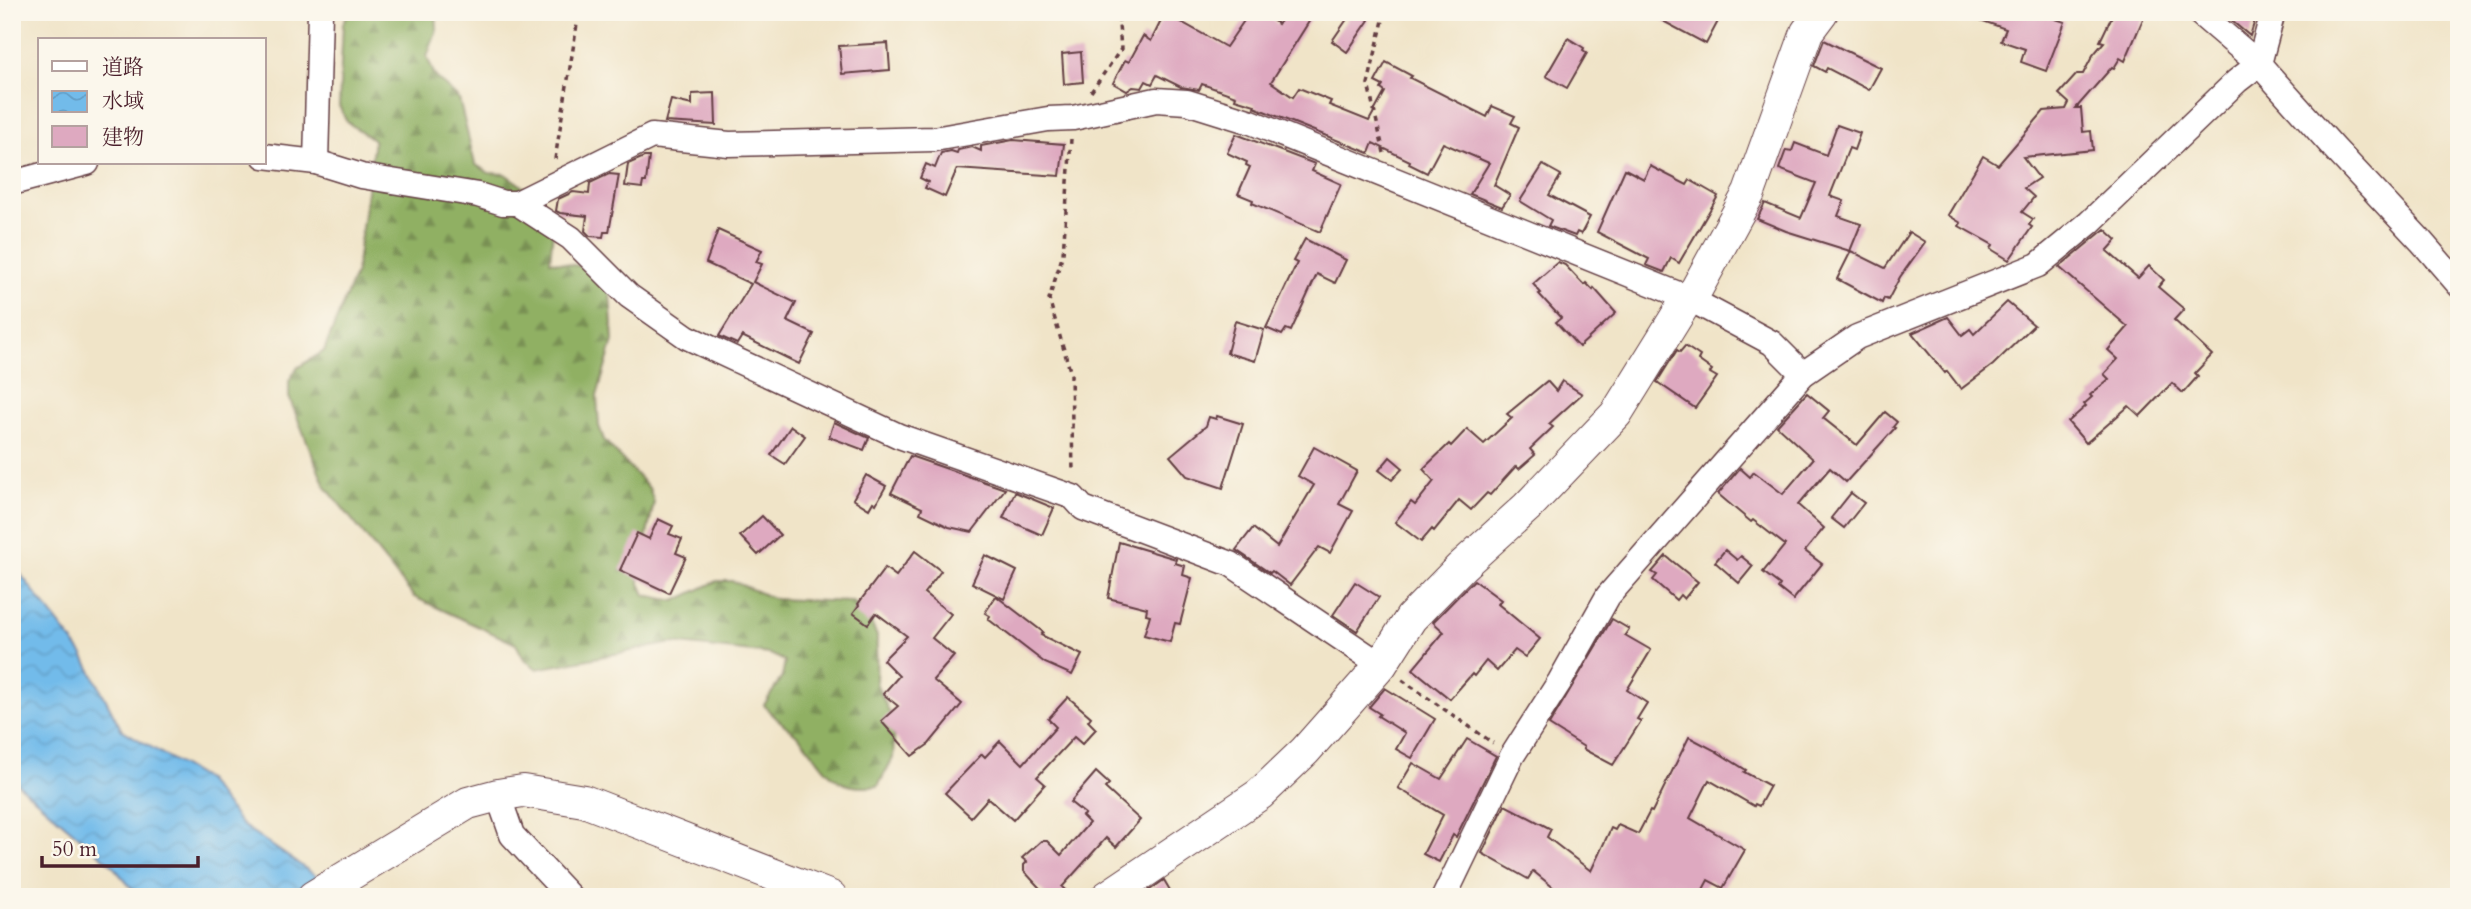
<svg xmlns="http://www.w3.org/2000/svg" width="2471" height="909" font-family="Cardo,'Noto Serif JP',serif">
  <style>
    .forest { fill: url(#forest-firs); stroke: #6d6848; stroke-width: 2 }
    .water { fill: url(#water-waves); stroke: #5e6d8a; stroke-width: 2 }
    .building { fill: #dea9c0 }
    .lines { fill: none; stroke-linecap: round; stroke-linejoin: round }
    .minor-casing { stroke: #633d43; stroke-width: 27 }
    .tertiary-casing { stroke: #633d43; stroke-width: 34 }
    .path { stroke: #633d43; stroke-width: 3.5; stroke-dasharray: 5 5; stroke-linecap: butt }
    .minor { stroke: #fff; stroke-width: 24 }
    .tertiary { stroke: #fff; stroke-width: 32 }
  </style>
  <defs>
    <pattern id="forest-firs" width="22" height="20" patternUnits="userSpaceOnUse" patternTransform="scale(1.75)"><rect width="22" height="20" fill="#90b064"/><path d="M5 1l3.5 6h-7zM16 11l3.5 6h-7z" fill="#788f53"/></pattern>
    <pattern id="water-waves" width="16" height="10" patternUnits="userSpaceOnUse" patternTransform="scale(1.75)"><rect width="16" height="10" fill="#72bbea"/><path d="M0 5q4-4 8 0t8 0" fill="none" stroke="#64a0c9"/></pattern>
  </defs>
  <rect width="100%" height="100%" fill="#fbf7ec"/>
  <filter id="ink" filterUnits="userSpaceOnUse"><feTurbulence type="fractalNoise" baseFrequency=".0143" numOctaves="2"/><feDisplacementMap in="SourceGraphic" scale="14" xChannelSelector="R" yChannelSelector="G"/><feConvolveMatrix kernelMatrix="1 2 1 2 8 2 1 2 1" color-interpolation-filters="sRGB"/></filter>
  <filter id="wash" filterUnits="userSpaceOnUse"><feTurbulence type="fractalNoise" baseFrequency=".00686" numOctaves="4" result="noise"/><feDisplacementMap in="SourceGraphic" scale="28" xChannelSelector="R" yChannelSelector="G"/><feGaussianBlur stdDeviation="1.57" result="paint"/><feColorMatrix in="noise" values="0 0 0 0 0 0 0 0 0 0 0 0 0 0 0 0 0 1.4 0 .05"/><feComposite in="paint" operator="in"/></filter>
  <g filter="url(#wash)">
    <rect width="100%" height="100%" fill="#f0e4c8"/>
    <!-- forest -->
    <path class="forest" d="M349,12H436L437,29L427,57L435,76L459,99L475,164L489,173L505,174L543,201L553,230L550,261L597,269L609,279L613,341L597,396L599,426L604,440L649,488L654,502L641,563L639,581L645,595L675,601L717,581H732L775,599L852,602L865,610L877,636L876,683L895,725L893,758L878,786C831,793 826,766 800,738C788,726 774,719 764,705L782,677L785,661L770,654L672,643L537,669L524,659L516,644L414,597L325,486L289,397V381L297,368L324,351L356,272L374,140L347,122L339,106L343,23Z"/>
    <!-- water -->
    <polygon class="water" points="12,563 83,655 121,729 206,780 242,825 347,897 139,897 111,864 12,779"/>
    <g id="blocks">
      <!-- building -->
      <g class="building">
        <polygon points="1250,12 1261,12 1278,24 1286,12 1315,12 1271,82 1293,97 1299,88 1331,101 1329,105 1369,121 1385,92 1381,89 1383,86 1375,82 1386,62 1412,76 1410,78 1487,117 1492,106 1515,116 1511,123 1519,127 1494,185 1510,195 1502,207 1470,194 1489,163 1443,143 1427,173 1409,164 1410,161 1373,143 1369,153 1254,107 1255,105 1235,99 1236,96 1202,84 1199,90 1181,87 1157,75 1152,84 1146,81 1142,88 1133,87 1127,91 1113,83 1125,60 1129,62 1143,36 1151,41 1165,13 1226,47"/>
        <polygon points="1352,12 1358,12 1369,20 1347,52 1332,41"/>
        <polygon points="1646,12 1723,12 1706,44"/>
        <polygon points="1966,12 2034,12 2065,22 2046,71 2021,62 2025,49 2001,41 2006,29 1966,15"/>
        <polygon points="2114,12 2146,12 2125,61 2120,58 2114,68 2112,67 2076,108 2081,108 2083,132 2091,131 2093,150 2023,157 2039,178 2024,188 2034,197 2022,212 2033,219 2029,225 2032,227 2009,260 1991,249 1993,245 1959,226 1961,223 1948,215 1983,156 1998,165 2044,111 2066,109 2069,103 2059,94 2077,74 2083,74 2093,55 2104,42 2100,41"/>
        <polygon points="2221,12 2247,12 2256,17 2250,36"/>
        <polygon points="1568,38 1584,48 1583,50 1587,53 1567,88 1546,76"/>
        <polygon points="1824,40 1881,68 1869,90 1827,68 1825,72 1814,66"/>
        <polygon points="888,43 890,70 842,74 839,46"/>
        <polygon points="1081,52 1083,82 1064,84 1062,54"/>
        <polygon points="715,93 716,125 665,122 671,100 692,105 692,94"/>
        <polygon points="1837,125 1860,133 1854,150 1849,148 1830,196 1844,201 1838,216 1861,224 1850,251 1786,231 1757,219 1765,203 1801,218 1816,183 1779,169 1786,150 1792,151 1795,143 1826,155"/>
        <polygon points="1236,134 1315,164 1312,171 1341,184 1320,232 1252,203 1253,200 1238,194 1250,167 1246,165 1247,162 1227,153"/>
        <polygon points="1013,140 1064,144 1060,176 957,169 945,197 925,188 928,182 920,178 926,164 935,168 941,153 951,151 957,153 958,150 972,147 981,151 981,146"/>
        <polygon points="644,157 649,157 646,182 643,182 642,188 625,186 628,164"/>
        <polygon points="1543,165 1561,175 1549,195 1590,217 1581,234 1577,232 1575,236 1548,226 1551,220 1520,201"/>
        <polygon points="1650,166 1687,185 1690,180 1718,196 1679,263 1671,258 1664,272 1646,265 1649,259 1597,232 1625,169 1644,179"/>
        <polygon points="609,174 619,175 609,232 604,232 603,237 590,236 585,231 587,216 560,213 556,211 558,199 573,192 589,194 590,183"/>
        <polygon points="2105,229 2117,240 2107,251 2138,278 2149,266 2164,280 2158,287 2184,309 2174,320 2212,355 2195,373 2198,376 2183,393 2172,383 2140,416 2129,406 2086,443 2068,422 2086,406 2084,404 2092,397 2090,395 2109,379 2104,374 2118,359 2108,350 2128,327 2059,267"/>
        <polygon points="718,230 762,250 756,262 762,264 753,282 796,303 787,321 814,334 799,364 742,336 737,344 719,336 751,284 706,263"/>
        <polygon points="1909,232 1925,242 1900,277 1888,300 1884,298 1882,303 1837,279 1851,251 1885,268"/>
        <polygon points="1305,239 1346,260 1335,283 1317,274 1291,331 1286,329 1282,335 1266,328 1297,263 1293,261"/>
        <polygon points="1558,262 1565,265 1584,285 1586,283 1593,290 1594,288 1616,313 1579,347 1556,322 1561,318 1539,294 1541,293 1533,284"/>
        <polygon points="2007,302 2034,325 1993,365 1961,389 1947,371 1945,373 1912,333 1948,317 1962,335 1970,329 1974,334"/>
        <polygon points="1235,321 1264,330 1255,361 1227,353"/>
        <polygon points="1685,346 1700,356 1698,360 1712,370 1710,373 1717,377 1695,408 1657,382 1677,350 1680,352"/>
        <polygon points="1547,381 1556,391 1562,381 1582,394 1549,424 1553,427 1530,449 1535,455 1519,469 1516,466 1490,495 1487,493 1471,510 1459,500 1434,531 1432,529 1421,542 1395,522 1411,502 1415,505 1434,481 1423,469 1449,444 1451,446 1467,429 1484,444 1512,418 1507,414"/>
        <polygon points="1807,393 1829,411 1823,418 1857,445 1885,412 1897,422 1893,427 1895,428 1846,482 1830,468 1798,505 1824,528 1805,551 1822,564 1793,600 1778,588 1780,585 1763,572 1785,545 1753,520 1751,522 1718,494 1740,468 1750,477 1754,472 1783,494 1813,459 1777,426"/>
        <polygon points="1217,416 1243,424 1223,488 1187,476 1170,456 1206,426 1209,417 1216,419"/>
        <polygon points="834,422 869,438 864,450 829,437"/>
        <polygon points="791,426 805,436 785,464 771,455"/>
        <polygon points="1314,447 1357,471 1339,504 1353,511 1330,553 1319,547 1290,585 1272,571 1270,573 1236,550 1253,528 1277,547 1314,485 1298,476"/>
        <polygon points="910,456 1005,489 972,532 949,527 920,513 922,508 891,493"/>
        <polygon points="1390,457 1403,468 1392,480 1379,470"/>
        <polygon points="866,475 886,486 876,504 873,502 869,509 853,499"/>
        <polygon points="1015,492 1054,508 1042,535 1003,518"/>
        <polygon points="1851,493 1864,503 1844,528 1831,518"/>
        <polygon points="762,516 780,535 758,555 740,536"/>
        <polygon points="658,519 673,526 669,534 682,539 676,553 686,557 669,593 620,570 637,533 649,539"/>
        <polygon points="1119,542 1176,559 1175,563 1185,566 1183,575 1192,578 1180,624 1175,623 1170,642 1144,635 1150,615 1146,614 1147,608 1108,598"/>
        <polygon points="1725,550 1737,560 1741,556 1753,566 1739,583 1715,562"/>
        <polygon points="915,551 941,571 924,593 951,614 932,638 954,656 933,680 962,704 929,744 912,756 881,721 898,706 883,694 899,676 883,660 907,636 876,613 868,624 853,613 859,605 858,604 885,568 896,576"/>
        <polygon points="985,555 1017,571 1004,599 972,583"/>
        <polygon points="1666,556 1698,582 1684,599 1680,595 1676,600 1653,580 1657,575 1652,572"/>
        <polygon points="1474,580 1501,600 1498,604 1540,639 1525,657 1515,650 1497,671 1486,661 1474,676 1472,674 1450,699 1413,669 1444,632 1433,622"/>
        <polygon points="1355,582 1379,597 1357,631 1333,615"/>
        <polygon points="996,596 1043,632 1041,635 1082,655 1072,675 1045,663 988,619 990,616 985,613"/>
        <polygon points="1612,619 1629,629 1625,635 1651,650 1627,690 1647,703 1637,719 1641,721 1613,765 1583,749 1584,747 1549,725"/>
        <polygon points="1385,688 1435,719 1412,758 1396,749 1405,733 1378,716 1380,714 1369,707"/>
        <polygon points="1068,697 1091,717 1088,721 1096,729 1082,744 1074,737 1037,777 1045,784 1013,820 988,798 971,817 945,793 982,754 985,757 1000,741 1023,764 1056,727 1048,719"/>
        <polygon points="1689,737 1714,750 1746,770 1744,772 1770,786 1759,806 1755,804 1754,806 1709,780 1690,818 1745,850 1723,888 1708,880 1699,897 1565,897 1533,871 1528,879 1482,853 1505,805 1551,829 1547,837 1591,871 1611,828 1615,830 1618,825 1638,834 1650,811 1652,812"/>
        <polygon points="1467,739 1496,756 1456,837 1453,835 1439,862 1423,854 1443,815 1398,788 1413,763 1441,779"/>
        <polygon points="1096,772 1109,784 1105,788 1140,820 1116,847 1106,838 1062,887 1072,897 1048,897 1024,871 1024,865 1027,862 1022,858 1041,841 1047,841 1061,855 1089,823 1082,816 1085,814 1070,802"/>
        <polygon points="1164,880 1174,897 1140,897"/>
      </g>
    </g>
  </g>
  <g filter="url(#ink)">
    <use href="#blocks" fill-opacity="0" stroke="#633d43" stroke-width="2"/>
    <g class="lines">
      <defs>
        <g id="minor">
          <polyline points="2198,12 2259,64 2334,148 2421,241 2459,285"/>
          <polyline points="264,156 316,162 361,176 478,195 503,203 517,203 652,136 729,144 934,139 1048,119 1073,118 1156,100 1187,102 1251,122 1688,298 1772,343 1803,374"/>
          <polyline points="316,162 320,12"/>
          <polyline points="12,183 87,163"/>
          <polyline points="517,203 571,238 629,296 687,337 899,436 1073,497 1083,508 1231,564 1381,665"/>
          <polyline points="498,795 512,835 570,897"/>
          <polyline points="1444,897 1512,756 1560,681 1608,596 1803,374 1857,337 2038,265 2089,223 2237,81 2259,64 2273,12"/>
        </g>
        <g id="tertiary">
          <polyline points="313,897 468,803 498,795 523,791 584,801 831,897"/>
          <polyline points="1107,897 1260,794 1305,751 1381,665 1411,618 1461,567 1527,507 1616,414 1688,298 1696,290 1749,193 1807,32 1822,12"/>
        </g>
      </defs>
      <!-- minor casing -->
      <use href="#minor" class="minor-casing"/>
      <!-- tertiary casing -->
      <use href="#tertiary" class="tertiary-casing"/>
      <!-- path -->
      <g class="path">
        <polyline points="1091,92 1121,49 1118,12"/>
        <polyline points="1071,139 1063,254 1049,299 1071,374 1073,473"/>
        <polyline points="1384,153 1368,84 1385,12"/>
        <polyline points="555,159 579,12"/>
        <polyline points="1402,680 1493,743"/>
      </g>
      <!-- minor -->
      <use href="#minor" class="minor"/>
      <!-- tertiary -->
      <use href="#tertiary" class="tertiary"/>
    </g>
  </g>
  <!-- margin -->
  <rect width="2471" height="909" fill="none" stroke="#fbf7ec" stroke-width="42"/>
  <!-- legend -->
  <rect x="38" y="38" width="228" height="126" fill="#fbf7ec" stroke="#b4a19f" stroke-width="2"/>
  <rect x="52" y="61" width="35" height="10" fill="#ffffff" stroke="#b4a19f" stroke-width="2"/>
  <text x="102" y="74" font-size="21" fill="#4a1f2b">道路</text>
  <rect x="52" y="91" width="35" height="21" fill="url(#water-waves)" stroke="#b4a19f" stroke-width="2"/>
  <text x="102" y="108" font-size="21" fill="#4a1f2b">水域</text>
  <rect x="52" y="126" width="35" height="21" fill="#dea9c0" stroke="#b4a19f" stroke-width="2"/>
  <text x="102" y="144" font-size="21" fill="#4a1f2b">建物</text>
  <!-- scale -->
  <path d="M42 856v10h156v-10" fill="none" stroke="#4a1f2b" stroke-width="3.5"/>
  <text x="52" y="856" font-size="21" fill="#4a1f2b" stroke="#fbf7ec" stroke-width="5" paint-order="stroke">50 m</text>
</svg>
